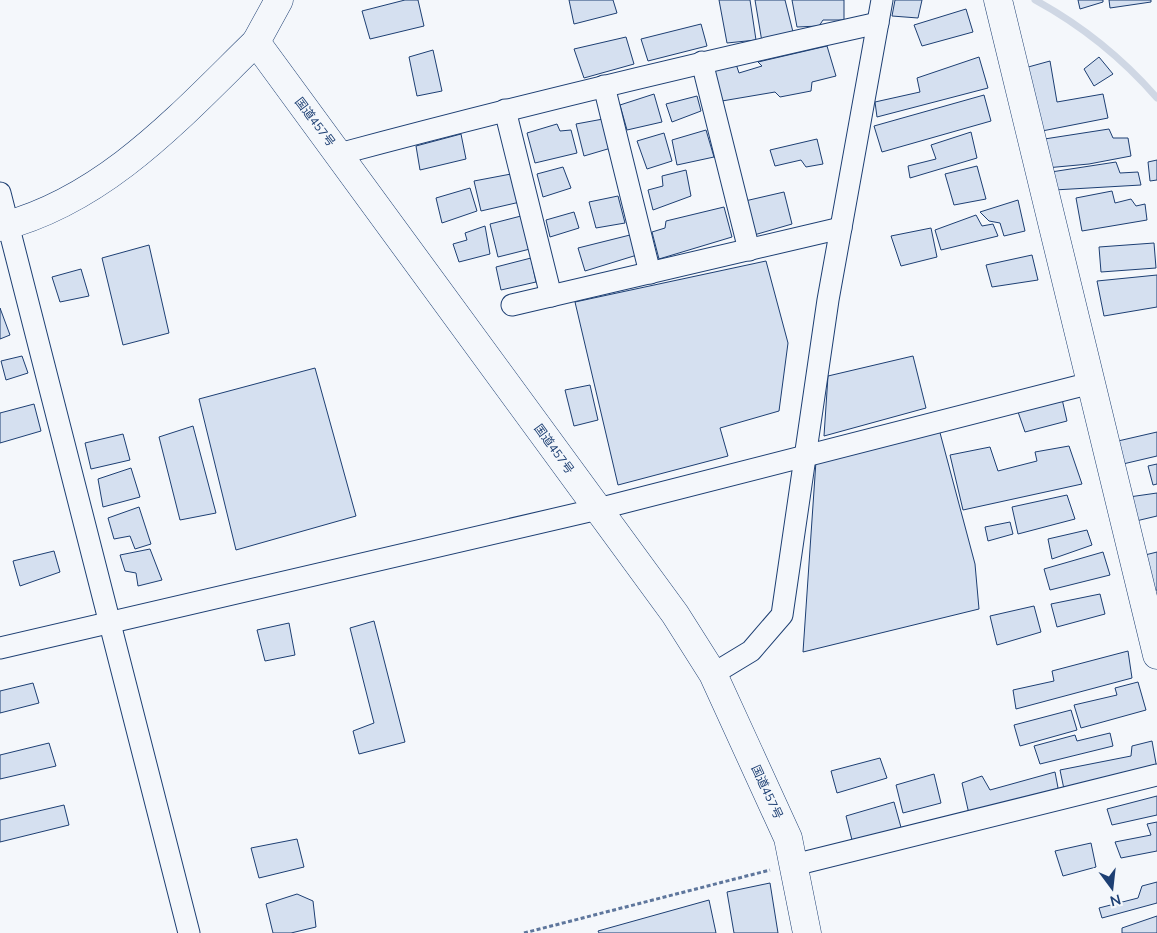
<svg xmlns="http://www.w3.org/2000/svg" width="1157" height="933" font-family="'Nunito Sans','Noto Sans JP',sans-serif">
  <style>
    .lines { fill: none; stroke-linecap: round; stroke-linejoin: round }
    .stream { stroke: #cfd7e4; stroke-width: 7 }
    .building { fill: #d5e0f0; stroke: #1d3f73 }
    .street-casing { stroke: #1d3f73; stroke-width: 23 }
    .secondary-casing { stroke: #1d3f73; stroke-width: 29 }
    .highway-casing { stroke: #1d3f73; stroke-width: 29 }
    .path { stroke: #5e769c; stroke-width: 3; stroke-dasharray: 4 2.5; stroke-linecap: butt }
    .street { stroke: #f4f7fb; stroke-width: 21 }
    .secondary { stroke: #f4f7fb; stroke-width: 28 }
    .highway { stroke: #f4f7fb; stroke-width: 28 }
    .labels { text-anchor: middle; stroke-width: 4; stroke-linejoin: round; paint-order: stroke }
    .street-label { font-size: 12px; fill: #1d3f73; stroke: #f4f7fb }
  </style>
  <rect width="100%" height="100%" fill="#f4f7fb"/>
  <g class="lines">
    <!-- stream -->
    <path class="stream" d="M1035,0C1081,25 1123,59 1157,98"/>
  </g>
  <!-- building -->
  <g class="building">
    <polygon points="405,0 418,0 424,26 370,39 362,11"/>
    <polygon points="569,0 613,0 617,13 574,24"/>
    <polygon points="719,0 750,0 756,40 727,43"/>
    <polygon points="755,0 785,0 794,36 762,42"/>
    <polygon points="792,0 844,0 844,20 823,20 819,26 797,27"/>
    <polygon points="895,0 922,0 918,18 892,16"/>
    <polygon points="1078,0 1103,0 1103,2 1080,9"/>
    <polygon points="1109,0 1151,0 1151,2 1110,8"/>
    <polygon points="966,9 973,32 922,46 914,25"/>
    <polygon points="701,24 707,46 648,61 641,39"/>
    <polygon points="626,37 634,64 584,78 574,49"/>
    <polygon points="827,46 836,76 812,82 811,91 780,97 775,92 722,101 714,68 736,64 739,73 762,66 758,62"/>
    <polygon points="433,50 442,91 417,96 409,57"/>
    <polygon points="979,57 988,88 877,117 875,102 920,92 917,78"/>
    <polygon points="1099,57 1113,74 1094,86 1084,69"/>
    <polygon points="1050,61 1057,102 1103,94 1108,118 1037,132 1021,69"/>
    <polygon points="654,94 662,122 627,130 620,105"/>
    <polygon points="984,95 991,121 882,152 874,126"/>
    <polygon points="697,96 701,111 672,122 666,104"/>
    <polygon points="603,119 611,148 584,156 576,124"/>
    <polygon points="557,124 560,131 571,130 577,153 535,163 527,133"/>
    <polygon points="1109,129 1113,138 1128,138 1131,156 1089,164 1046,168 1038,140"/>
    <polygon points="706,130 714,157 677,165 672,140"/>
    <polygon points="971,132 977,158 910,178 908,166 936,159 931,145"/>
    <polygon points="664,133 672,161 647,169 637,141"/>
    <polygon points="461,134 466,159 420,170 416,146"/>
    <polygon points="817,139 823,164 806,167 801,160 775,166 770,150"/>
    <polygon points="1157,160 1157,180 1150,181 1148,162"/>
    <polygon points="1116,162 1120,173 1138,172 1141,185 1054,190 1051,172"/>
    <polygon points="977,166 986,199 954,205 945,174"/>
    <polygon points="563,167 571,188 543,197 537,174"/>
    <polygon points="686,170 691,196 653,210 648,190 663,186 662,176"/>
    <polygon points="511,174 520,202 481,211 474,181"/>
    <polygon points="470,188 477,211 442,223 436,198"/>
    <polygon points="1112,191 1115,203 1131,199 1136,206 1145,204 1147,220 1082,231 1076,198"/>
    <polygon points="784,192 792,224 754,235 745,201"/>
    <polygon points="618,196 625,223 596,228 589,202"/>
    <polygon points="1018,200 1025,231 1004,236 1000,223 989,221 980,212"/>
    <polygon points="724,207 732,237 659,259 652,232 665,228 666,221"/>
    <polygon points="574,212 579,228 550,237 546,220"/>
    <polygon points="976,215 982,226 993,224 998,236 941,250 935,230"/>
    <polygon points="521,216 530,249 498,257 490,224"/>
    <polygon points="485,226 490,254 459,262 453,244 467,240 465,233"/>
    <polygon points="931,228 937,257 901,266 891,236"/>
    <polygon points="630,235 637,255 585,271 578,248"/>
    <polygon points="1154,243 1156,268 1101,272 1099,247"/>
    <polygon points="149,245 169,333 123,345 102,258"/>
    <polygon points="1032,255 1038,280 992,287 986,265"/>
    <polygon points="531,258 536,282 501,290 496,267"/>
    <polygon points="766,261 788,343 779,411 720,428 728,456 618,485 575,302"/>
    <polygon points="81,269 89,296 60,302 52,277"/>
    <polygon points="1157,275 1157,307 1104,316 1097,281"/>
    <polygon points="0,308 10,335 0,339"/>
    <polygon points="22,356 28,373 6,380 1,361"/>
    <polygon points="913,356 926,408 824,436 828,376"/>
    <polygon points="315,368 356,516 236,550 199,399"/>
    <polygon points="590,385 598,420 574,426 565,390"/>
    <polygon points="1062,399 1067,421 1025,432 1017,409"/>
    <polygon points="34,404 41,431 0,443 0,413"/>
    <polygon points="193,426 216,513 180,520 159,437"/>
    <polygon points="939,429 975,564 979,609 803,652 816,461"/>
    <polygon points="1157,432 1157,456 1123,464 1118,441"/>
    <polygon points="123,434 130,460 91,469 85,443"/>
    <polygon points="1069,446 1082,484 963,510 950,455 990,447 998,471 1037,461 1035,452"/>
    <polygon points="1157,464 1157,484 1153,485 1148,466"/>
    <polygon points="131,468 140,497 103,507 98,479"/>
    <polygon points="1157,493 1157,516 1136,521 1129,497"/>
    <polygon points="1067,495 1075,519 1018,534 1012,507"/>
    <polygon points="139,507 151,544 135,549 130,536 114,539 108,518"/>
    <polygon points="1010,522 1013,534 988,541 985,527"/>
    <polygon points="1087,530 1092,545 1052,559 1048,539"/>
    <polygon points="150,549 162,580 138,586 136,573 125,571 120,555"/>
    <polygon points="54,551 60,572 20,586 13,561"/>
    <polygon points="1103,552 1110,575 1050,590 1044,569"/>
    <polygon points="1157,552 1157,590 1153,591 1145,555"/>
    <polygon points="1100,594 1105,614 1057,627 1051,604"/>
    <polygon points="1034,606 1041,632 997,645 990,616"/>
    <polygon points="374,621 405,742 359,754 353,731 374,723 350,628"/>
    <polygon points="289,623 295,655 265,661 257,630"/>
    <polygon points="1128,651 1132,678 1016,709 1013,690 1054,681 1052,671"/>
    <polygon points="1138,682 1146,710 1081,728 1074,705 1117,695 1115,688"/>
    <polygon points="33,683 39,703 0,713 0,691"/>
    <polygon points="1071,710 1077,730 1020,746 1014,725"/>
    <polygon points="1110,733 1113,746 1040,764 1034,746 1075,735 1077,741"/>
    <polygon points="1152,741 1157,769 1065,794 1060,770 1131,756 1132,746"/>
    <polygon points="49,743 56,766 0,779 0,755"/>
    <polygon points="880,758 887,778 837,793 831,771"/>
    <polygon points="1055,772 1059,793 969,814 962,783 982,776 990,790"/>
    <polygon points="934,774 941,803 903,813 896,785"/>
    <polygon points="1157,796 1157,815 1112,825 1107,809"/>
    <polygon points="894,802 902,831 853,844 846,816"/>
    <polygon points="64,805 69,825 0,842 0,820"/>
    <polygon points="1157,822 1157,851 1121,858 1115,842 1151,835 1147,824"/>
    <polygon points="297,839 304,867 259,878 251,848"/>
    <polygon points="1091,843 1096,867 1063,876 1055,851"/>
    <polygon points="1157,882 1157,903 1102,918 1099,908 1138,898 1142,886"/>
    <polygon points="770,883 778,933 734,933 727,892"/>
    <polygon points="297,894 313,901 316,927 291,933 273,933 266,904"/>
    <polygon points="709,900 716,933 599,933 598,931"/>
    <polygon points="1157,916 1157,933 1122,933 1122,928"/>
  </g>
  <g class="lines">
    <defs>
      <g id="street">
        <polyline points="702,62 749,250"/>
        <polyline points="604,86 650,273"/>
        <polyline points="505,110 551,296"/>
        <path d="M339,154C518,106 697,63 878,23"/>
        <polyline points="0,193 189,933"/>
        <polyline points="512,305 841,228"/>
        <polyline points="0,648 598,509 1091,383"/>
        <polyline points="713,674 751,651 782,615 828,300 882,0"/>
        <polyline points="794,865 1157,775"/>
      </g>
      <g id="secondary">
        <polyline points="998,0 1157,655"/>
        <path d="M0,227C106,200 181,115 256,42"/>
      </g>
      <polyline id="highway" points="279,0 256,42 675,614 713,674 788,838 807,933"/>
    </defs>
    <!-- street casing -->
    <use href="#street" class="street-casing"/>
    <!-- secondary casing -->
    <use href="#secondary" class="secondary-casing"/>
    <!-- highway casing -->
    <use href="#highway" class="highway-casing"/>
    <!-- path -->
    <polyline class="path" points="524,933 770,870"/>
    <!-- street -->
    <use href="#street" class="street"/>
    <!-- secondary -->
    <use href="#secondary" class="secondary"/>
    <!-- highway -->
    <use href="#highway" class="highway"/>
  </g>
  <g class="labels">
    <!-- street labels -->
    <g class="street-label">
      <text transform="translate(315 122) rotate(53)" y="4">国道457号</text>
      <text transform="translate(554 449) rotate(54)" y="4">国道457号</text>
      <text transform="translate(767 792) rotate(65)" y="4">国道457号</text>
    </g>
  </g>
  <!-- north arrow -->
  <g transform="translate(1112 888) rotate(165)" stroke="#f4f7fb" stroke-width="4" paint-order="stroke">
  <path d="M0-4L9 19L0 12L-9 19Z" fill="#1d3f73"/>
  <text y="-8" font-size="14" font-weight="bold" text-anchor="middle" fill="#1d3f73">N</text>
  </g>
</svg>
